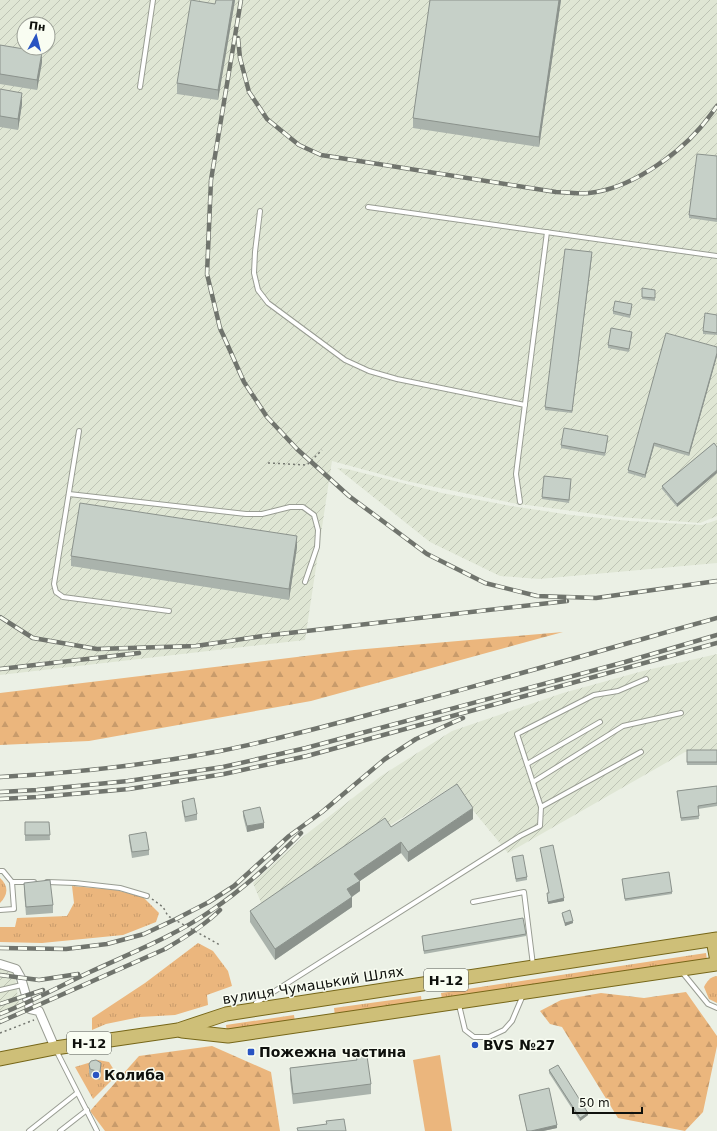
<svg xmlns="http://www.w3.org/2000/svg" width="717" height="1131" font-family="'DejaVu Sans',sans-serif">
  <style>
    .industrial { fill: url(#industrial-furrows); fill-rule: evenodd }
    .grass { fill: url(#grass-tufts) }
    .forest { fill: url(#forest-firs) }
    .garden { fill: #ebb67d }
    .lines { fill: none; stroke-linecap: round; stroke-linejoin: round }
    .service-casing { stroke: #999d93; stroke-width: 6 }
    .minor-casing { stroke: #999d93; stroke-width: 10 }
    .primary-casing { stroke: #766618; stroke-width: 15 }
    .path { stroke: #747770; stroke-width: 1.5; stroke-dasharray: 2 3; stroke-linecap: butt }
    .service { stroke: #fff; stroke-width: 4 }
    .minor { stroke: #fff; stroke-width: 8 }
    .primary { stroke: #cebf78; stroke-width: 13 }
    .rail-casing { stroke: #70746d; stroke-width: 4.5 }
    .rail { stroke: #f9fdf2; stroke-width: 3; stroke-dasharray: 9; stroke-linecap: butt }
    .wall { fill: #aab3ac }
    .shaded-wall { fill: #8b928c }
    .building { fill: #c6d0c8; stroke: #8b928c }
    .poi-dot { fill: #2954c2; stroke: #f9fdf2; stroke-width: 1.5 }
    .labels { text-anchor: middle; stroke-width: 3; stroke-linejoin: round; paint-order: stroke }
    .shield { fill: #f9fdf2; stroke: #555852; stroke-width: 1 }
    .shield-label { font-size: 13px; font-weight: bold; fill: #0f110d }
    .street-label { font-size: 14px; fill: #0f110d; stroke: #f9fdf2 }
    .poi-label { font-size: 14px; font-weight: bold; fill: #0f110d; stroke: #f9fdf2; text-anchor: start }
  </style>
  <defs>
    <pattern id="industrial-furrows" width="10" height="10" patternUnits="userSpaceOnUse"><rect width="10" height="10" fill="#dfe6d4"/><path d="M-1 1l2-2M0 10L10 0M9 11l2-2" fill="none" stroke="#bec4b5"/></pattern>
    <pattern id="grass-tufts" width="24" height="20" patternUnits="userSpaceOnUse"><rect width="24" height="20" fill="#ebb67d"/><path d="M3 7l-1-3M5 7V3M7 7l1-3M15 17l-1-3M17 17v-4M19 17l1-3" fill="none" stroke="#c89b6b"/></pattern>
    <pattern id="forest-firs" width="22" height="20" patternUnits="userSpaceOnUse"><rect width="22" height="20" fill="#ebb67d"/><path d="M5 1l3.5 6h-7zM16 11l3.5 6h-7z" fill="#c89b6b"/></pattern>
  </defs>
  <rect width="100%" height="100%" fill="#ebf0e5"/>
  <!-- industrial -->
  <g class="industrial">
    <path d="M0,0H717V516L700,523L618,517L512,503L406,481L332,461L305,640L0,675ZM24,24H48V48H24Z"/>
    <polygon points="337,468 347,469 442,493 511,506 571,515 630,521 702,525 717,520 717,563 539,579 500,576 430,542"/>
    <polygon points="717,654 717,751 685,752 508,853 453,786 262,905 253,883 304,836 381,776 452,731 563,693 643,671"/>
    <polygon points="0,969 14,971 19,1004 0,1013"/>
  </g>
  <!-- grass -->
  <g class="grass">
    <path d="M0,878C9,886 8,895 0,903Z"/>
    <polygon points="72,886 116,890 143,897 159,913 156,922 123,935 42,943 0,942 0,927 15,927 17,918 67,916 74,903"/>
    <polygon points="198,943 213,951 228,971 232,986 207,995 208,1005 175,1015 140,1017 106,1024 92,1030 92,1018 145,983"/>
    <polygon points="706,953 707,960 442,1000 441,993"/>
    <path d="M717,976V1003L709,999L704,987C707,981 710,977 717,976Z"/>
    <polygon points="421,996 422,1004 335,1016 334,1008"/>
    <polygon points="294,1015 295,1022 227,1033 226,1025"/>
    <polygon points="98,1060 109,1062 114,1070 114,1078 93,1099 75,1067"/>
  </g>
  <!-- forest -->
  <g class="forest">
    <polygon points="563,632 311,701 89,741 0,745 0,693 354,650"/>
    <polygon points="686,992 717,1036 717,1046 703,1112 685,1131 618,1118 562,1027 550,1024 540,1011 561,1000 601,993 644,998"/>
    <polygon points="212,1046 271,1072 280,1131 105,1131 90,1111 139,1056"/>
  </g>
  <!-- garden -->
  <polygon class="garden" points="440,1055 452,1131 425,1131 413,1060"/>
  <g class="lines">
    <defs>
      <g id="service">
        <polyline points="140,87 153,0"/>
        <polyline points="368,207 717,256"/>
        <polyline points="260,211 255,252 254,273 258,290 268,303 345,360 369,371 397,379 525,405"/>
        <polyline points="79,431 54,584 56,592 63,597 169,611"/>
        <polyline points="69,494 246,514 262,514 290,507 303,507 314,515 318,530 317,547 305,582"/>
        <polyline points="520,502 516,474 547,232"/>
        <polyline points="641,752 541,807 517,734 594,695 618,691 646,679"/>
        <polyline points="527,764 600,722"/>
        <polyline points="533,782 623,726 681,713"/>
        <polyline points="0,871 3,871 12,882 14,909 0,910"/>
        <polyline points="12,882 34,882"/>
        <polyline points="47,882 75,883 120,888 147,896"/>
        <polyline points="473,902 524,892 533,965"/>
        <polyline points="682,972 708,1004 717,1008"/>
        <polyline points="0,990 22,985"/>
        <polyline points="256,1003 520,836 540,826 541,807"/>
        <polyline points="459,1005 465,1030 474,1037 489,1037 504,1030 512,1021 523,995"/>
        <polyline points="56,1050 97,1131"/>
        <polyline points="29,1131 77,1093"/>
        <polyline points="60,1131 87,1110"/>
      </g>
      <polyline id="minor" points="0,964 16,969 21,978 30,1009 39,1011 55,1048"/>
      <g id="primary">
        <polyline points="713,940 717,961"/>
        <polyline points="182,1031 228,1036 717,964"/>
        <polyline points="0,1059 55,1048 178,1030 226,1014 717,939"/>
      </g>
    </defs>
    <!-- service casing -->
    <use href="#service" class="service-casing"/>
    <!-- minor casing -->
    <use href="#minor" class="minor-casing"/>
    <!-- primary casing -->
    <use href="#primary" class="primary-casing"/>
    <!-- path -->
    <g class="path">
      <polyline points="268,463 307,465 322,450"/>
      <polyline points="152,899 163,907 168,916 220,945"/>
      <polyline points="0,1033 34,1020"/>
    </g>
    <!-- service -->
    <use href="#service" class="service"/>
    <!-- minor -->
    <use href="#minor" class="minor"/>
    <!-- primary -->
    <use href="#primary" class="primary"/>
    <defs>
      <g id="rail">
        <polyline points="241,0 211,180 207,274 220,328 244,382 267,417 297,449 349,496 427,554 485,583 537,596 596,598 717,581"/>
        <path d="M238,38L240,58L249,92L267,119L299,145L321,155L556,192C567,192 579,194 589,193C629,189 675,157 700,128C706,121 712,113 717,106"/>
        <polyline points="0,617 33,638 97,649 196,646 263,636 567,601"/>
        <polyline points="0,669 139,653"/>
        <path d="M0,777C74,773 148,765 220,751C276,740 331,725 386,710C496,681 607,649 717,618"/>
        <polyline points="0,792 37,790 128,781 223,767 306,748 625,662 717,635"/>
        <polyline points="0,799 38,797 129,789 224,774 307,756 717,643"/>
        <polyline points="0,948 66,949 107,944 144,934 176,919 209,902 234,886 289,836 322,812 385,759 416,739 463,718"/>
        <polyline points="0,975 39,980 78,974"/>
        <polyline points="0,1004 43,990"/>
        <path d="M0,1014C31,1002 60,986 90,972C131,953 175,936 212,910C245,888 273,861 301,833"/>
        <path d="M0,1022L165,949C184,938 204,926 220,910"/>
      </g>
    </defs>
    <!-- rail casing -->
    <use href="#rail" class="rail-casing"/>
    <!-- rail -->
    <use href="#rail" class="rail"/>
  </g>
  <!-- wall -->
  <g class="wall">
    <polygon points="235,0 218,100 177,94 177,83 215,4"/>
    <polygon points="430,0 561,0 539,147 413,128 413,118"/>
    <polygon points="0,45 42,62 37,90 0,84"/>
    <polygon points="0,89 22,104 18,130 0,127"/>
    <polygon points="717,156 717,222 689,218 689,215"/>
    <polygon points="592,255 572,413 545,410 545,407"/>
    <polygon points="642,288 655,290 655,301 642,299"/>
    <polygon points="632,307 630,318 613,314 613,311"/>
    <polygon points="717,315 717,335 703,334 703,331"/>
    <polygon points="632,335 629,352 608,348 608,345"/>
    <polygon points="717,347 717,356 689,456 654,446 645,478 628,473 628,470"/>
    <polygon points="608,438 605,456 561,448 561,445"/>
    <polygon points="714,443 677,507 662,489 662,486"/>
    <polygon points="571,482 569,503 542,499 542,497"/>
    <polygon points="297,547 289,600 71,566 71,556"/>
    <rect x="687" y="750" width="30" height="15"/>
    <polygon points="717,786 717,806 698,809 699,819 681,821 677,791"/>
    <polygon points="182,801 197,814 197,820 185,822 182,806"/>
    <polygon points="243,811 264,828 247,832 243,816"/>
    <polygon points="473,819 408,862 401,853 360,881 360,891 352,897 352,907 275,960 250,922 250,911 391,827"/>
    <polygon points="25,822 49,822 50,840 25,841"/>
    <polygon points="129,835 149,850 149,855 132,858 129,840"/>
    <polygon points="540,848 564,901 548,904 547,893 549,893"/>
    <polygon points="512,857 527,877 527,880 516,882"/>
    <polygon points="622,879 672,892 672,894 625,901"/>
    <polygon points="24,883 53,905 53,913 26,915 24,891"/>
    <polygon points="562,913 573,923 565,926 562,915"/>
    <polygon points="526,934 526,936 424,954 422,938 422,936"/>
    <polygon points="356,1050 371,1084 371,1094 293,1104 290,1079 290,1068 356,1060"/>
    <polygon points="89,1064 101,1071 100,1080 90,1077 89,1072"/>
    <polygon points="549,1070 588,1115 580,1121 549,1073"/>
    <polygon points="519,1095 557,1128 543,1131 527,1131 519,1097"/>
  </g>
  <!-- shaded-wall -->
  <g class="shaded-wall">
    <polygon points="233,0 235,0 218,100 218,90"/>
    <polygon points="559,0 561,0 539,147 539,137"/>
    <polygon points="42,52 42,62 37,90 37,80"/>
    <polygon points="22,93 22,104 18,130 18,119"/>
    <polygon points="592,252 592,255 572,413 572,411"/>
    <polygon points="717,353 717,356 689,456 689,453"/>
    <polygon points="654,443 654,446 645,478 645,475"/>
    <polygon points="717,470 717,473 677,507 677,504"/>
    <polygon points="297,536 297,547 289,600 289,589"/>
    <polygon points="473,808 473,819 408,862 408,852"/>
    <polygon points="264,823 264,828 247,832 247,826"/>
    <polygon points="401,842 401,853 360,881 360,891 347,900 347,889 354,874"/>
    <polygon points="352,897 352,907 275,960 275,949"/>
    <polygon points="564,898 564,901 548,904 548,902"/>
    <polygon points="573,921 573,923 565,926 565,923"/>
    <polygon points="588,1113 588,1115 580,1121 580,1118"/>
    <polygon points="557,1125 557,1128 543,1131 531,1131"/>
  </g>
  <!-- building -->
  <g class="building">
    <polygon points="191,0 215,4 216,0 233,0 218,90 177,83"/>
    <polygon points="430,0 559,0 539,137 413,118"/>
    <polygon points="0,45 42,52 37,80 0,74"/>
    <polygon points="0,89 22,93 18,119 0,116"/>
    <polygon points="697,154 717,156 717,219 689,215"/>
    <polygon points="565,249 592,252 572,411 545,407"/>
    <polygon points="642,288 655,290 655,298 642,297"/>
    <polygon points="615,301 632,304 630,315 613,311"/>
    <polygon points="705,313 717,315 717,333 703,331"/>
    <polygon points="611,328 632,332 629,349 608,345"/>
    <polygon points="666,333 717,347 717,353 689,453 654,443 645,475 628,470"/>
    <polygon points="564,428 608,436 605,453 561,445"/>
    <polygon points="714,443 717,447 717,470 677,504 662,486"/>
    <polygon points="544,476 571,479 569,500 542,497"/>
    <polygon points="80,503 297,536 289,589 71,556"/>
    <rect x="687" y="750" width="30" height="12"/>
    <polygon points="457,784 473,808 408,852 401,842 354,874 360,881 347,889 352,897 275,949 250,911 385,818 391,827"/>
    <polygon points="717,786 717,803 698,806 699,816 681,818 677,791"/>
    <polygon points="194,798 197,814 185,817 182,801"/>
    <polygon points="260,807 264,823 247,826 243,811"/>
    <polygon points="25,822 49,822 50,835 25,835"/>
    <polygon points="146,832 149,850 132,852 129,835"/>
    <polygon points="553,845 564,898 548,902 547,893 549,893 540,848"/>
    <polygon points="523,855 527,877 516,879 512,857"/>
    <polygon points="669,872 672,892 625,899 622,879"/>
    <polygon points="50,880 53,905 26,907 24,883"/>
    <polygon points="570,910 573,921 565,923 562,913"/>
    <polygon points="523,918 526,934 424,951 422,936"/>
    <polygon points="366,1049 371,1084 293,1094 290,1068 357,1060 356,1050"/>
    <polygon points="96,1060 101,1063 100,1072 90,1069 89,1064 91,1061"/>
    <polygon points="558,1065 588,1113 580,1118 549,1070"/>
    <polygon points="549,1088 557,1125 531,1131 527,1131 519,1095"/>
    <polygon points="344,1119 346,1131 298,1131 297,1128 327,1124 326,1121"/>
  </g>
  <!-- markers -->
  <g class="poi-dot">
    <circle cx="475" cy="1045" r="4"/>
    <rect x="247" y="1048" width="8" height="8" rx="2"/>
    <circle cx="96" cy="1075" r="4"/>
  </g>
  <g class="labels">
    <!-- shield labels -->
    <g class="shield">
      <rect x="424" y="969" width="44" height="22" rx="3"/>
      <rect x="67" y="1032" width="44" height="22" rx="3"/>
    </g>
    <g class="shield-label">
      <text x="446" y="985">Н-12</text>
      <text x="89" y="1048">Н-12</text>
    </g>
    <!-- street labels -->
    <g class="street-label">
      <text transform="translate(313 985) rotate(-9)" y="5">вулиця Чумацький Шлях</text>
    </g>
    <!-- poi labels -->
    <g class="poi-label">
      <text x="483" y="1050">BVS №27</text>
      <text x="259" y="1057">Пожежна частина</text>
      <text x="104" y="1080">Колиба</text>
    </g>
  </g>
  <!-- north arrow -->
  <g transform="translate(36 36) rotate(7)"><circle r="19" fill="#f9fdf2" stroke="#9b9f96"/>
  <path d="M0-3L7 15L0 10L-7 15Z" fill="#2954c2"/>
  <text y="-6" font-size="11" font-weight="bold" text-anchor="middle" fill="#0f110d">Пн</text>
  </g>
  <!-- scale -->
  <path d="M573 1107v6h69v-6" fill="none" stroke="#0f110d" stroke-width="2"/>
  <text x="579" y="1107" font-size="12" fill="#0f110d" stroke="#f9fdf2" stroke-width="3" paint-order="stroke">50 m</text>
</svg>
